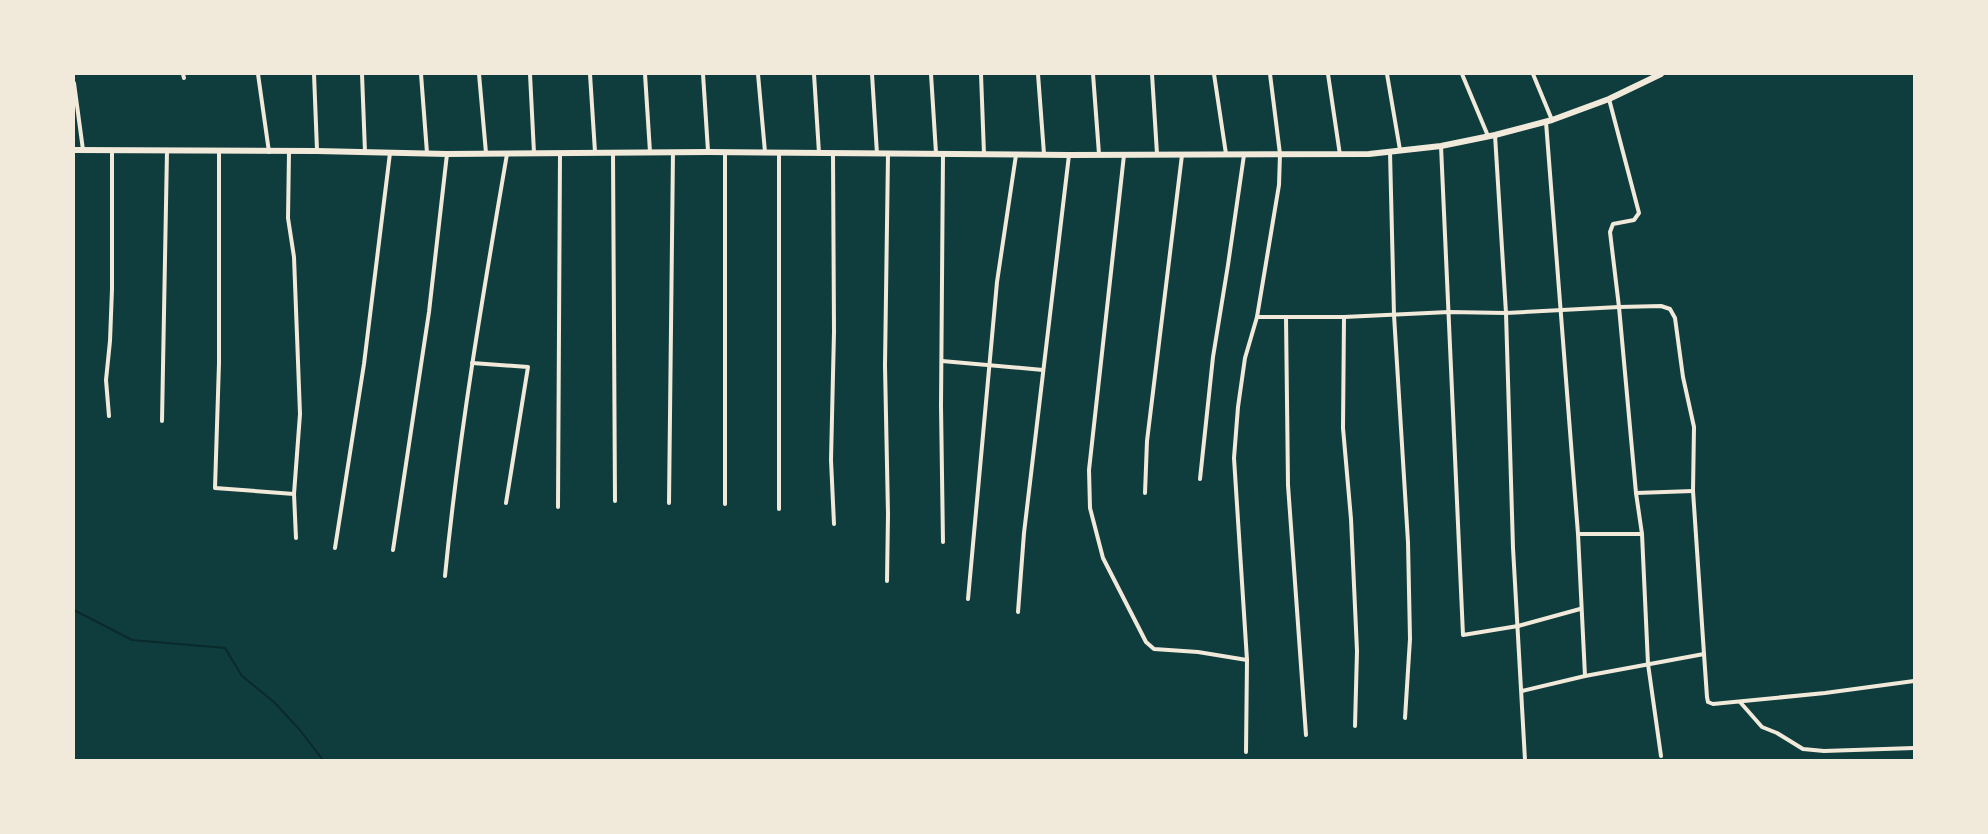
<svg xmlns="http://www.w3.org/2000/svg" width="1988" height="834" font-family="Literata,serif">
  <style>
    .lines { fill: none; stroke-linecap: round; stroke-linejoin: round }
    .stream { stroke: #0a2a2b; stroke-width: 2 }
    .minor { stroke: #f1e9da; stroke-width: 4 }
    .trunk { stroke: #f1e9da; stroke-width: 6 }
  </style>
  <rect width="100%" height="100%" fill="#0f3d3e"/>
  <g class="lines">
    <!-- stream -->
    <polyline class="stream" points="74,610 132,640 225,648 242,676 274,702 299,729 323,760"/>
    <!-- minor -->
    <g class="minor">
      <polyline points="183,74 184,78"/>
      <polyline points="258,74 269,152"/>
      <polyline points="314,74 317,150"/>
      <polyline points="362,74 365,152"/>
      <polyline points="421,74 427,153"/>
      <polyline points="479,74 486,153"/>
      <polyline points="530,74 534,153"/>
      <polyline points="590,74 595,152"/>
      <polyline points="645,74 650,152"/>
      <polyline points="703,74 708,151"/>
      <polyline points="758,74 765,152"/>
      <polyline points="814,74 819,153"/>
      <polyline points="872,74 877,154"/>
      <polyline points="931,74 936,153"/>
      <polyline points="981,74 984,154"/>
      <polyline points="1038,74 1044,154"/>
      <polyline points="1093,74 1099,154"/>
      <polyline points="1152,74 1157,154"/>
      <polyline points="1214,74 1226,154"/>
      <polyline points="1328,74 1340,155"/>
      <polyline points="1387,74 1400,150"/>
      <polyline points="1462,74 1488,136"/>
      <polyline points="1533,74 1552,120"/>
      <polyline points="74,83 83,150"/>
      <polyline points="1609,99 1639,213 1634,220 1613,224 1610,232 1619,307 1636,493 1642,534 1648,664 1661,756"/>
      <polyline points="1546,122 1578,534 1585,676"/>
      <polyline points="1495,135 1506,313 1513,548 1525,760"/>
      <polyline points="1441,146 1463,635 1518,626 1580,609"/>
      <polyline points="219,152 219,363 215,488 294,494"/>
      <polyline points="289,152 288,218 294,257 300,414 294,494 296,538"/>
      <polyline points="725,152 725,504"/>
      <polyline points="1390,152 1394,315 1408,542 1410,639 1405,718"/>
      <polyline points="613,153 615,501"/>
      <polyline points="833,154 834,332 831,460 834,524"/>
      <polyline points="943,155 941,406 943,542"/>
      <polyline points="1124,155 1089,470 1090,508 1103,558 1146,642 1154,649 1198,652 1247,660"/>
      <polyline points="1257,317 1344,317 1449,312 1506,313 1619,307 1661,306 1670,309 1675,318 1683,377 1694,427 1693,491 1704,654"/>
      <polyline points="1286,317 1288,485 1306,735"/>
      <polyline points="1344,317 1343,428 1351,519 1357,651 1355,726"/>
      <polyline points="942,361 1043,370"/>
      <polyline points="472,363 528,367 506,503"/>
      <polyline points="109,416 106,380 110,341 112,289 112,152"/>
      <polyline points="162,421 167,151"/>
      <polyline points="1200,479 1213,357 1228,265 1244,155"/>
      <polyline points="1145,493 1147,441 1182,155"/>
      <polyline points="1636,493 1693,491"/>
      <polyline points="669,503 673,152"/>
      <polyline points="558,507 560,154"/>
      <polyline points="779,509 779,153"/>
      <polyline points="1578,534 1642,534"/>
      <polyline points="335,548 364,364 390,153"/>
      <polyline points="393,550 429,312 447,154"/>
      <path d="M445,576C459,434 483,294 507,154"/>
      <polyline points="887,581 888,514 885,366 888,154"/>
      <polyline points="968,599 997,282 1016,155"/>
      <polyline points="1018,612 1024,533 1069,155"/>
      <polyline points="1522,691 1585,676 1704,654 1707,697 1708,702 1713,704 1825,693 1914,681"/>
      <polyline points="1740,702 1762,727 1777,733 1803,749 1824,751 1914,748"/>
      <polyline points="1246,752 1247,660 1234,458 1238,407 1245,358 1257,317 1279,185 1280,154 1270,74"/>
    </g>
    <!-- trunk -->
    <polyline class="trunk" points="74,150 317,151 447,154 708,152 1069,155 1369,154 1441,146 1495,135 1552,120 1609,99 1661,74"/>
  </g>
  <!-- border -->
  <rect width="1988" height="834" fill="none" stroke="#f1e9da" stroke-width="150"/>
</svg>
